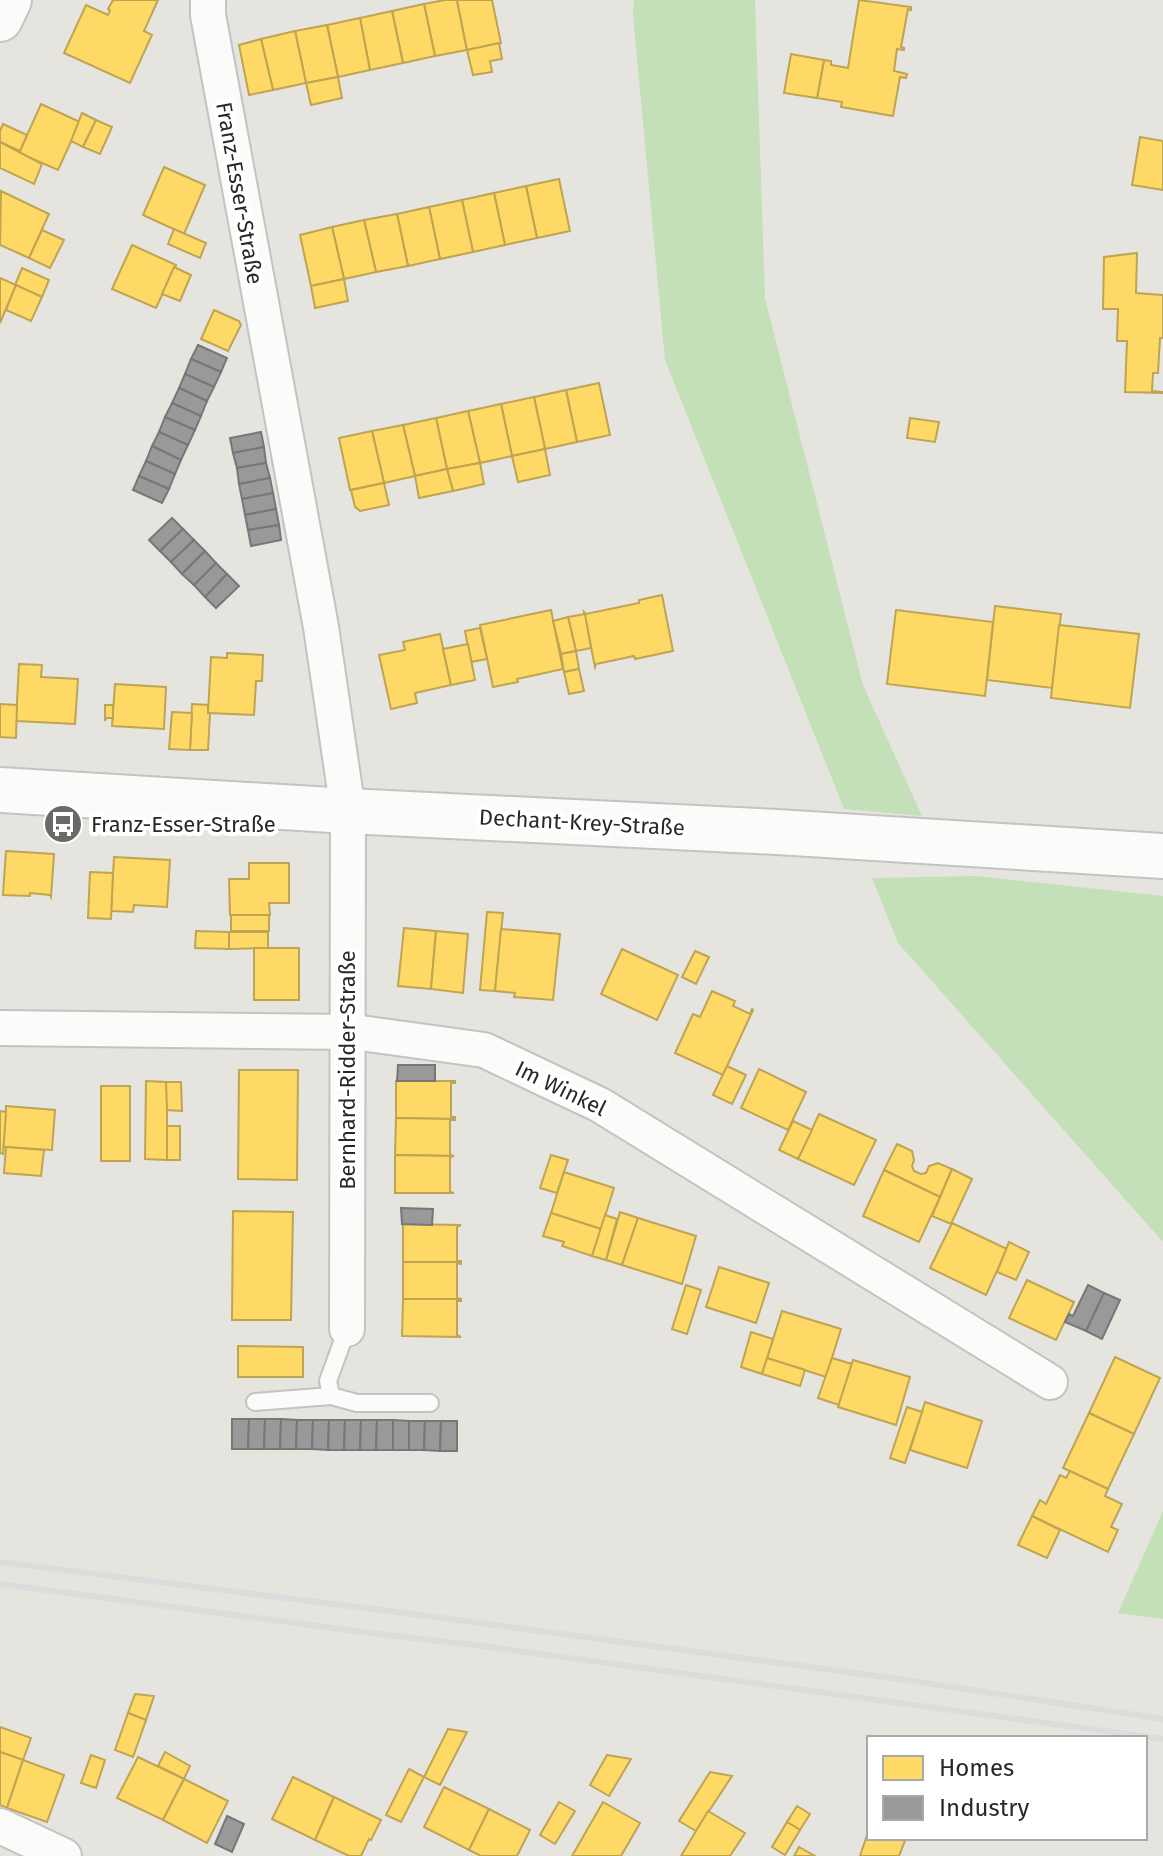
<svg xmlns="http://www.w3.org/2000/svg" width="1163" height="1856" font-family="'Fira Sans',sans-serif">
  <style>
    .green { fill: #c4e0b9 }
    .homes { fill: #ffd966; stroke: #bea453; stroke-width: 2 }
    .industry { fill: #999; stroke: #777; stroke-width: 2 }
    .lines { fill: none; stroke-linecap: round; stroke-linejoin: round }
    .lane-casing { stroke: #c4c3c3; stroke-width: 20 }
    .street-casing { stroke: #c4c3c3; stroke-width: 38 }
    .secondary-casing { stroke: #c4c3c3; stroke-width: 48 }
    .lane { stroke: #fbfbfa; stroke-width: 16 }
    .street { stroke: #fbfbfa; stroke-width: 34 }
    .secondary { stroke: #fbfbfa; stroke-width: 44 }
    .rail { stroke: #dddcdd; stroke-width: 6 }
    .labels { text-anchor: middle; stroke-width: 8; stroke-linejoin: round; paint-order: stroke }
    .street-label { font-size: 22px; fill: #282828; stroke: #fff }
    .poi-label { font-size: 22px; fill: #282828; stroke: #fff; text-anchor: start }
  </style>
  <rect width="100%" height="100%" fill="#e6e4de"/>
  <!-- green -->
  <g class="green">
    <polygon points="634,0 755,0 765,298 863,685 922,816 844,809 665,360 633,15"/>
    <polygon points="977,876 1163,896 1163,1242 898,943 872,878"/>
    <polygon points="1163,1511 1163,1619 1118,1613"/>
  </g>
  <!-- homes -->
  <g class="homes">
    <polygon points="113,0 158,0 144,31 152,35 130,83 64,53 86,5 108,15 110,10 108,9"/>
    <polygon points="445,0 457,0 467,50 435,56 424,4"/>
    <polygon points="457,0 492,0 501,43 467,50"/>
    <polygon points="859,0 911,7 911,10 908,9 901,47 904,48 904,50 897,49 894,71 907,74 906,78 900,77 893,116 841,107 842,102 817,98 824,60 831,61 831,65 848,68"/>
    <polygon points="424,4 435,56 403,63 392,11"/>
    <polygon points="392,11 403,63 370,70 360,18"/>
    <polygon points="360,18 370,70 338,77 327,25"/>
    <polygon points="327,25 338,77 306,83 295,31"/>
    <polygon points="295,31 306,83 273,90 261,39"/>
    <polygon points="261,39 273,90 249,95 239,45"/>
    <polygon points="499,43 502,59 490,61 492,72 473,75 467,50"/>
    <polygon points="791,54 824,60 817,98 784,93"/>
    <polygon points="338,77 342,98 311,105 306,83"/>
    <polygon points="41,104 80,122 58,170 19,153"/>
    <polygon points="82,113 96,120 83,147 71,141"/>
    <polygon points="96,120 112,127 100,154 83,147"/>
    <polygon points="3,124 27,135 20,151 0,142 0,131"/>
    <polygon points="1140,137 1163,141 1163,190 1132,185"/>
    <polygon points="0,142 42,164 34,184 0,168"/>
    <polygon points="164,167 205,185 184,234 143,215"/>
    <polygon points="559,179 570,231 537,238 526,186"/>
    <polygon points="526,186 537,238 505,245 494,193"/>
    <polygon points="1,191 49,214 29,258 0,245"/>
    <polygon points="494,193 505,245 473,252 462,200"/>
    <polygon points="462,200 473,252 440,259 429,207"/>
    <polygon points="429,207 440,259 408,266 397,214"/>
    <polygon points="397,214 408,266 376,272 364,220"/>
    <polygon points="364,220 376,272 344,279 332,227"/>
    <polygon points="332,227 344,279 311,286 300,235"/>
    <polygon points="174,229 206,243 200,258 168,244"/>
    <polygon points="42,230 64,240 50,268 29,258"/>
    <polygon points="132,245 176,265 156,308 112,289"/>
    <polygon points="1137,253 1136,293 1163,295 1163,338 1160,338 1158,373 1153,373 1152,391 1163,392 1163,393 1125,392 1127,341 1117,341 1118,309 1103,309 1104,257"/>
    <polygon points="174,267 191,275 180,301 162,294"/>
    <polygon points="22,268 49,280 42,297 15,285"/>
    <polygon points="0,278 16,285 0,323"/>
    <polygon points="344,279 348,301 315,308 311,286"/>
    <polygon points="16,285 42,297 31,321 6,310"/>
    <polygon points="214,310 239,321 241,325 228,351 201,339"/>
    <polygon points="599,383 610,435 577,442 566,390"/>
    <polygon points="566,390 577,442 545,449 534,397"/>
    <polygon points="534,397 545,449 512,456 501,404"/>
    <polygon points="501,404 512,456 480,463 468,411"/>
    <polygon points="468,411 480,463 447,469 436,418"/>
    <polygon points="436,418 447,469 415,476 403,425"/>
    <polygon points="910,418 939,422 935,442 907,438"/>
    <polygon points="403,425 415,476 384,483 372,431"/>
    <polygon points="372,431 384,483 350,490 339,438"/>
    <polygon points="545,449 550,475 518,482 512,456"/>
    <polygon points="480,463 484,484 453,491 447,469"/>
    <polygon points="447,469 453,491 419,498 415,476"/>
    <polygon points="384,483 389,505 360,511 355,507 351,490"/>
    <polygon points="662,595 673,651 635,659 634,656 596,664 595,667 584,612 586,614 639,603 639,600"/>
    <polygon points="995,606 1061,614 1052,688 987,680"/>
    <polygon points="551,610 563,669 517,679 518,682 493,687 480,625"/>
    <polygon points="896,610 993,622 985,696 887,684"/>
    <polygon points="585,614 591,648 576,651 568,617"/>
    <polygon points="568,617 576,651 561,654 553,621"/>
    <polygon points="1059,625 1139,634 1130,708 1051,698"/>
    <polygon points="480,628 487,659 471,662 465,631"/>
    <polygon points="440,634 451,685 415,693 417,703 391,709 379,655 405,650 403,642"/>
    <polygon points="468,644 475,680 451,685 443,649"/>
    <polygon points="576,651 579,669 564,672 561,654"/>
    <polygon points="227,653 263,655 262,681 256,681 254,715 208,713 211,657 227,658"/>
    <polygon points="19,664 42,665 41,677 78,679 75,724 16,721"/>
    <polygon points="579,669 584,691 569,694 564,672"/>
    <polygon points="115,684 166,687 164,729 112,726"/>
    <polygon points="0,704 17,705 16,738 0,737"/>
    <polygon points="192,704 208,705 208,713 210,713 208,750 190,750"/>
    <polygon points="105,705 113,705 113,718 106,718 105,721"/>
    <polygon points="172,712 192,713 190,750 169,749"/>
    <polygon points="6,851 54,854 51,897 50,895 30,893 30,896 3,895"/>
    <polygon points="114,857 170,860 167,907 134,905 133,912 111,911"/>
    <polygon points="249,863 289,863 289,903 269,903 270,915 230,915 229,879 249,879"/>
    <polygon points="90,872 113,873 111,919 88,918"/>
    <polygon points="487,912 503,913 495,991 480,990"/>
    <rect x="231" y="915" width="38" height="16"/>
    <polygon points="404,928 436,931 431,989 398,986"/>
    <polygon points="501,929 560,934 553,1000 514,997 515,993 495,991"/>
    <polygon points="196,931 229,932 229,949 195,948"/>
    <polygon points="436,931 468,934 463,993 431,989"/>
    <polygon points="229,932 268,932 268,948 229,949"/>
    <rect x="254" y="948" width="45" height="52"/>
    <polygon points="622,949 678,975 657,1020 601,994"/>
    <polygon points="695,951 709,957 696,984 682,977"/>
    <polygon points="712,991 735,1001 733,1006 750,1014 752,1009 753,1010 723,1075 675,1053 693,1014 700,1017"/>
    <polygon points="727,1066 746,1075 732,1104 713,1095"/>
    <polygon points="759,1069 806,1092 788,1130 741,1108"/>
    <polygon points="239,1070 298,1070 297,1180 238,1179"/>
    <polygon points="146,1081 167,1082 167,1160 145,1159"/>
    <polygon points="396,1081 455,1081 455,1083 451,1083 451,1117 455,1117 455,1119 396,1118"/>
    <polygon points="166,1082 181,1082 182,1111 167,1110"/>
    <rect x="101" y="1086" width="29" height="75"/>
    <polygon points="6,1106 55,1110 52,1150 3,1147"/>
    <polygon points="0,1111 6,1112 3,1154 0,1153"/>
    <polygon points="819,1114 876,1140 854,1185 798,1159"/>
    <polygon points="396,1118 455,1119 455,1120 450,1120 450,1155 454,1156 395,1155"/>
    <polygon points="793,1121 812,1130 798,1159 779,1150"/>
    <rect x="167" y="1126" width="13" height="34"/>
    <polygon points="897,1144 912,1151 914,1160 912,1166 914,1171 921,1174 926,1173 929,1166 938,1163 952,1169 940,1197 884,1170"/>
    <polygon points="6,1147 44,1150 41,1176 4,1173"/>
    <polygon points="395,1155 454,1156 450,1157 450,1192 454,1193 395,1193"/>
    <polygon points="551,1155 568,1160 557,1193 540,1188"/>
    <polygon points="952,1169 972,1179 951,1224 932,1216"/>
    <polygon points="884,1170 940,1197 919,1242 863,1216"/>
    <polygon points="564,1172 614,1188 601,1229 551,1213"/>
    <polygon points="233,1211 293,1212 291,1320 232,1320"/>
    <polygon points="620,1212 638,1218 622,1265 606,1260"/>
    <polygon points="551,1213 601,1229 592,1256 562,1246 564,1242 543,1236"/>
    <polygon points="605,1215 617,1219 606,1260 592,1256"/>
    <polygon points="638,1218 696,1236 682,1284 622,1265"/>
    <polygon points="952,1223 1007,1249 986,1295 930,1268"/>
    <polygon points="403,1224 461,1225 457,1227 457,1261 461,1261 461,1262 403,1262"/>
    <polygon points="1009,1242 1029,1252 1016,1280 997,1272"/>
    <polygon points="403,1262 461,1262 461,1264 457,1263 457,1298 461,1299 403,1299"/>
    <polygon points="719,1267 769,1283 756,1323 706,1307"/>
    <polygon points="1027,1280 1074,1302 1056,1340 1009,1318"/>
    <polygon points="686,1285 701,1290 687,1334 672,1329"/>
    <polygon points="403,1299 461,1299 461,1301 457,1301 457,1335 461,1337 402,1336"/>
    <polygon points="782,1311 841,1329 826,1377 767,1358"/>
    <polygon points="751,1332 773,1339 762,1374 741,1367"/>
    <polygon points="238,1346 303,1347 303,1377 238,1377"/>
    <polygon points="1115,1357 1160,1378 1134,1434 1089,1413"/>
    <polygon points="767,1358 805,1370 800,1386 762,1374"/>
    <polygon points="832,1358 852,1364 839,1405 818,1398"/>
    <polygon points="853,1360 910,1377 896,1425 838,1407"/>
    <polygon points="925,1402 982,1421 967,1468 910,1450"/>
    <polygon points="907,1407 922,1412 905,1463 890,1458"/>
    <polygon points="1089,1413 1134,1434 1108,1489 1063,1468"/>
    <polygon points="1070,1471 1108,1489 1105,1496 1122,1504 1111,1527 1118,1530 1108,1552 1032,1516 1040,1500 1046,1504 1060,1475 1066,1478"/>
    <polygon points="1032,1516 1060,1530 1047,1558 1018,1545"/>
    <polygon points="135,1694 154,1696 146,1720 128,1713"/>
    <polygon points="128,1713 146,1720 133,1757 115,1750"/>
    <polygon points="0,1727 31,1738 23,1760 0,1752"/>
    <polygon points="448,1729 467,1732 440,1785 424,1777"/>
    <polygon points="0,1752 23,1760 7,1808 0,1805"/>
    <polygon points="165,1752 190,1766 184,1779 158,1766"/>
    <polygon points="91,1755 105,1760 96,1788 81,1783"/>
    <polygon points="607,1755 631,1759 609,1796 590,1785"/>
    <polygon points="138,1757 184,1779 163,1820 117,1798"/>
    <polygon points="23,1760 64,1775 47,1822 7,1808"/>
    <polygon points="409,1769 424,1777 401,1822 386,1815"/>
    <polygon points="710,1772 732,1776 696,1831 679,1821"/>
    <polygon points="293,1777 334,1797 315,1840 272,1819"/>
    <polygon points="184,1779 228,1801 207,1843 163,1820"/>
    <polygon points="444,1787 489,1809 469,1850 424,1827"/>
    <polygon points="334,1797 381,1820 371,1840 369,1839 361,1856 349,1856 315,1840"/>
    <polygon points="559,1802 575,1811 555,1844 540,1835"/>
    <polygon points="603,1802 640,1823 621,1856 572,1856"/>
    <polygon points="797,1806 810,1814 800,1830 787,1822"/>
    <polygon points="489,1809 530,1830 517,1856 481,1856 469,1850"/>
    <polygon points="708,1811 745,1833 730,1856 681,1856"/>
    <polygon points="787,1822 800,1830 785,1855 772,1847"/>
    <polygon points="869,1829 869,1838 906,1838 899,1856 860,1856"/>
    <polygon points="799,1847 815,1856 794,1856"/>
  </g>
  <!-- industry -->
  <g class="industry">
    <polygon points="198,345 227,358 221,372 191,359"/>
    <polygon points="191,359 221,372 214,387 185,374"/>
    <polygon points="185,374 214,387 207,401 179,388"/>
    <polygon points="179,388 207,401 201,416 172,403"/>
    <polygon points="172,403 201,416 195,430 165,417"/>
    <polygon points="165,417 195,430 188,445 159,432"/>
    <polygon points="159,432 188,445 181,460 152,446"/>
    <polygon points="261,432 264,447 233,453 230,438"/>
    <polygon points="152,446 181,460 175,474 146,461"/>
    <polygon points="264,447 266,463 237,468 233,453"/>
    <polygon points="146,461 175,474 169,489 139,476"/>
    <polygon points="266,463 270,478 239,484 237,468"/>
    <polygon points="139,476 169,489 162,503 133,490"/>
    <polygon points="270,478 273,493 242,499 239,484"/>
    <polygon points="273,493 276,509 245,515 242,499"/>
    <polygon points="276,509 279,525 248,530 245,515"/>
    <polygon points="172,518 183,529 160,551 149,540"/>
    <polygon points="279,525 281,540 251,546 248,530"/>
    <polygon points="183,529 194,540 171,562 160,551"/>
    <polygon points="194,540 205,551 182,574 171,562"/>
    <polygon points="205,551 216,563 194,585 182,574"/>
    <polygon points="216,563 227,574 205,597 194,585"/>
    <polygon points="227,574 239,586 216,608 205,597"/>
    <polygon points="398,1065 435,1065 435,1081 397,1081"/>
    <polygon points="401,1208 433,1209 432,1225 402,1224"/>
    <polygon points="1088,1285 1104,1293 1086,1331 1065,1322 1069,1314 1073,1316"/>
    <polygon points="1104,1293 1120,1300 1102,1339 1086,1331"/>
    <polygon points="232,1419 249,1419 248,1449 232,1449"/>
    <polygon points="249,1419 265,1419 264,1449 248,1449"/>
    <polygon points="265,1419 281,1419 280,1449 264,1449"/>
    <polygon points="281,1419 297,1420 296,1449 280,1449"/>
    <polygon points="297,1420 313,1420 312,1449 296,1449"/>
    <polygon points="313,1420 329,1420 328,1450 312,1449"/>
    <polygon points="329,1420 345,1420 344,1450 328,1450"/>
    <polygon points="345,1420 361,1420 360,1450 344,1450"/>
    <polygon points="361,1420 377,1420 376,1450 360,1450"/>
    <polygon points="377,1420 393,1420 393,1450 376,1450"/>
    <polygon points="393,1420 409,1421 409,1450 393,1450"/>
    <polygon points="409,1421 425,1421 424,1450 409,1450"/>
    <polygon points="425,1421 441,1421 440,1451 424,1450"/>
    <polygon points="441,1421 457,1421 457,1451 440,1451"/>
    <polygon points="227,1816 244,1824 232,1852 215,1844"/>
  </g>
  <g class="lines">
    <defs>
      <g id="lane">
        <polyline points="347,1329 328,1381 331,1396 357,1403 430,1403"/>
        <polyline points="255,1402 331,1396"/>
      </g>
      <g id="street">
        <polyline points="208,0 208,15 321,627 348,811 347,1329"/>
        <polyline points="0,1028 353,1032 484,1050 600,1105 1050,1382"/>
        <polyline points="0,1826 64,1856"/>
      </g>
      <g id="secondary">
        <polyline points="0,19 9,0"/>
        <polyline points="0,790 348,811 777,832 1163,856"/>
      </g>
    </defs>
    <!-- lane casing -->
    <use href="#lane" class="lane-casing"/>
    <!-- street casing -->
    <use href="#street" class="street-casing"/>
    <!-- secondary casing -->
    <use href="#secondary" class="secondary-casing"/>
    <!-- lane -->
    <use href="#lane" class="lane"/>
    <!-- street -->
    <use href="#street" class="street"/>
    <!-- secondary -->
    <use href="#secondary" class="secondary"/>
    <!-- rail -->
    <g class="rail">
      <polyline points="0,1562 382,1610 900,1679 1163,1719"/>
      <polyline points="0,1584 378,1634 483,1646 1163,1739"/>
    </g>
  </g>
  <!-- icons -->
  <defs>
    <symbol id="bus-disc" viewBox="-11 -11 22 22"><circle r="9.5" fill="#6a6a68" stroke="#fff"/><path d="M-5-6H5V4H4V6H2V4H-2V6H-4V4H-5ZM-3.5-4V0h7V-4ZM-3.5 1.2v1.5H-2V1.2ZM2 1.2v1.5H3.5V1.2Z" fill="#fff"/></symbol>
  </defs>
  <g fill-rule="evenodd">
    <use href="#bus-disc" x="41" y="802" width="44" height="44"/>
  </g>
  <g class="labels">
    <!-- street labels -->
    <g class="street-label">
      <text transform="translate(240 193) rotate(80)" y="8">Franz-Esser-Straße</text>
      <text transform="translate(582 822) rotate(3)" y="8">Dechant-Krey-Straße</text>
      <text transform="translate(347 1070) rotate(-90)" y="8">Bernhard-Ridder-Straße</text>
      <text transform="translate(561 1088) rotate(26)" y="8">Im Winkel</text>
    </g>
    <!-- poi labels -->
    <g class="poi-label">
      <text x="91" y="832">Franz-Esser-Straße</text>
    </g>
  </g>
  <!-- legend -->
  <rect x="867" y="1736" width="280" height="104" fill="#ffffff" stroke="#a9a9a9" stroke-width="2"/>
  <rect x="883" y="1756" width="40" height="24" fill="#ffd966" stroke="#a9a9a9" stroke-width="2"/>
  <text x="939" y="1776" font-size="24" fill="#282828">Homes</text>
  <rect x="883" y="1796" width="40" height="24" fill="#999999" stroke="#a9a9a9" stroke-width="2"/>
  <text x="939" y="1816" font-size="24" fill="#282828">Industry</text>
</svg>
